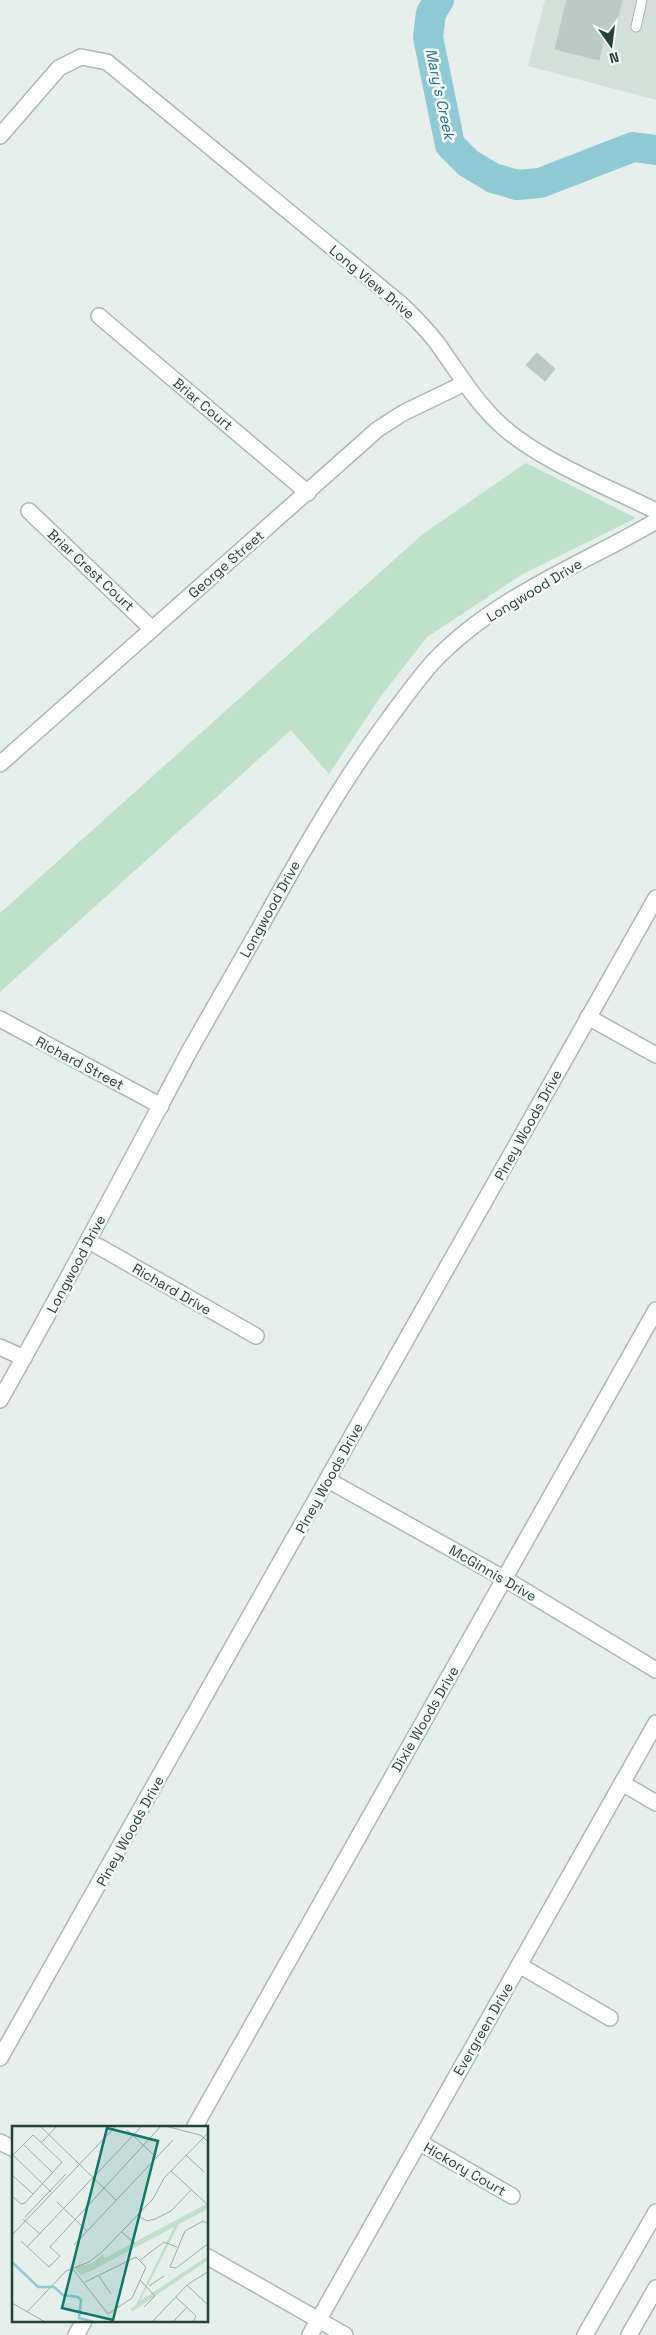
<svg xmlns="http://www.w3.org/2000/svg" width="656" height="2335" font-family="'Space Grotesk',sans-serif">
  <style>
    .built { fill: #d4dfda }
    .green { fill: #bfe0c8 }
    .lines { fill: none; stroke-linecap: round; stroke-linejoin: round }
    .river { stroke: #8ec9d4; stroke-width: 30 }
    .building { fill: #bbcac4; stroke: #b8c9c2 }
    .service-casing { stroke: #a8b8b2; stroke-width: 11 }
    .minor-casing { stroke: #a8b8b2; stroke-width: 18 }
    .secondary-casing { stroke: #a4bbb3; stroke-width: 18 }
    .service { stroke: #fff; stroke-width: 9 }
    .minor { stroke: #fff; stroke-width: 15 }
    .secondary { stroke: #fff; stroke-width: 15 }
    .labels { text-anchor: middle; stroke-width: 5; stroke-linejoin: round; paint-order: stroke }
    .street-label { font-size: 14px; fill: #24423a; stroke: #f7fbf9 }
    .water-label { font-size: 15px; font-style: italic; fill: #1c6f80; stroke: #f7fbf9 }
    .inset-river { fill: none; stroke: #8ec9d4; stroke-width: 2.5 }
    .inset-road { fill: none; stroke: #98aaa4; stroke-width: 1 }
    .view { fill: #0f766e; fill-opacity: 0.15; stroke: #0f766e; stroke-width: 2.5 }
    .inset-edge { fill: none; stroke: #24423a; stroke-width: 2.5 }
  </style>
  <rect width="100%" height="100%" fill="#e6efeb"/>
  <!-- built -->
  <polygon class="built" points="545,0 656,0 656,100 528,66"/>
  <!-- green -->
  <polygon class="green" points="526,463 636,518 521,575 427,637 381,696 329,774 291,730 0,992 0,913 424,533"/>
  <g class="lines">
    <!-- river -->
    <polyline class="river" points="439,0 431,13 428,37 450,145 468,163 493,178 517,185 540,183 633,147 656,150"/>
  </g>
  <!-- building -->
  <g class="building">
    <polygon points="567,0 622,0 612,40 604,38 599,60 555,49"/>
    <polygon points="537,353 555,369 545,381 526,365"/>
  </g>
  <g class="lines">
    <defs>
      <polyline id="service" points="636,27 642,0"/>
      <g id="minor">
        <path d="M0,136L59,68L81,57L107,62L402,305C416,319 431,333 442,350C461,377 478,405 503,427C543,462 608,487 656,511"/>
        <polyline points="99,316 308,493"/>
        <polyline points="29,511 152,629"/>
        <polyline points="0,764 378,429 403,413 465,383"/>
        <polyline points="588,1017 656,1055"/>
        <polyline points="0,1019 161,1106"/>
        <polyline points="89,1241 256,1336"/>
        <polyline points="0,1347 24,1358"/>
        <path d="M0,1400C66,1284 128,1166 191,1048C213,1009 236,970 258,931C298,859 339,786 388,720C402,701 417,680 433,662C494,597 581,565 656,521"/>
        <polyline points="328,1480 505,1579 656,1670"/>
        <polyline points="622,1783 656,1803"/>
        <polyline points="519,1965 610,2018"/>
        <polyline points="0,2058 656,898"/>
        <polyline points="194,2128 656,1310"/>
        <polyline points="0,2142 14,2149"/>
        <polyline points="419,2142 512,2196"/>
        <polyline points="208,2257 345,2335"/>
        <polyline points="76,2335 84,2321"/>
        <polyline points="310,2335 656,1723"/>
      </g>
      <g id="secondary">
        <polyline points="585,2335 656,2212"/>
        <polyline points="629,2335 656,2288"/>
      </g>
    </defs>
    <!-- service casing -->
    <use href="#service" class="service-casing"/>
    <!-- minor casing -->
    <use href="#minor" class="minor-casing"/>
    <!-- secondary casing -->
    <use href="#secondary" class="secondary-casing"/>
    <!-- service -->
    <use href="#service" class="service"/>
    <!-- minor -->
    <use href="#minor" class="minor"/>
    <!-- secondary -->
    <use href="#secondary" class="secondary"/>
  </g>
  <g class="labels">
    <!-- street labels -->
    <g class="street-label">
      <text transform="translate(372 282) rotate(40)" y="5">Long View Drive</text>
      <text transform="translate(203 404) rotate(40)" y="5">Briar Court</text>
      <text transform="translate(226 564) rotate(-41)" y="5">George Street</text>
      <text transform="translate(91 570) rotate(43)" y="5">Briar Crest Court</text>
      <text transform="translate(534 590) rotate(-31)" y="5">Longwood Drive</text>
      <text transform="translate(270 909) rotate(-61)" y="5">Longwood Drive</text>
      <text transform="translate(80 1063) rotate(28)" y="5">Richard Street</text>
      <text transform="translate(528 1125) rotate(-61)" y="5">Piney Woods Drive</text>
      <text transform="translate(76 1264) rotate(-62)" y="5">Longwood Drive</text>
      <text transform="translate(172 1289) rotate(30)" y="5">Richard Drive</text>
      <text transform="translate(329 1478) rotate(-61)" y="5">Piney Woods Drive</text>
      <text transform="translate(493 1573) rotate(30)" y="5">McGinnis Drive</text>
      <text transform="translate(425 1719) rotate(-60)" y="5">Dixie Woods Drive</text>
      <text transform="translate(130 1831) rotate(-61)" y="5">Piney Woods Drive</text>
      <text transform="translate(483 2029) rotate(-60)" y="5">Evergreen Drive</text>
      <text transform="translate(465 2169) rotate(30)" y="5">Hickory Court</text>
    </g>
    <!-- water labels -->
    <g class="water-label">
      <text transform="translate(440 94) rotate(78)" y="5">Mary's Creek</text>
    </g>
  </g>
  <!-- overview -->
  <g transform="translate(12 2126)">
    <rect width="196" height="196" fill="#e6efeb"/>
    <path d="M196,77V83L167,98L128,175L196,130V134L121,185L118,183L124,179L162,101L79,145L69,149L62,142L80,137L91,128L93,132Z" fill="#bfe0c8"/>
    <path class="inset-river" d="M0,136L26,161H42L51,169L66,171L69,174L67,192L82,196"/>
    <path class="inset-road" d="M28,0L104,74M153,0L188,9L197,16M115,4L145,32M30,16L45,0M11,18L41,47M1,29L39,66M174,29L192,46M0,30L21,9L50,36L13,77L9,78L0,70M159,45L197,80M0,49L21,68M45,76L75,105M125,89L135,95L143,93L159,85L179,64M13,91L54,48M11,93L28,108M197,98L191,95L173,105L158,141L164,142L197,117M110,106L123,118M0,109L104,0M9,115L37,141L48,130L38,121L149,0M62,119L161,14M15,121L130,0M128,134L152,116L165,121M60,142L96,188L120,172L134,141L124,131L73,156M87,150L99,168M128,154L143,170L132,181M175,159L197,180M137,160L152,150M164,171L184,190L181,196M0,177L33,196M15,186L54,145L77,136L90,126L141,73L152,52L197,6M140,196L175,159L197,145M161,196L175,181"/>
    <path class="view" d="M95,2L146,15L101,194L50,182Z"/>
    <rect width="196" height="196" class="inset-edge"/>
  </g>
  <!-- north arrow -->
  <g transform="translate(611 45) rotate(166)" stroke="#f7fbf9" stroke-width="4" paint-order="stroke">
  <path d="M0-4L9 19L0 12L-9 19Z" fill="#24423a"/>
  <text y="-8" font-size="14" font-weight="bold" text-anchor="middle" fill="#24423a">N</text>
  </g>
</svg>
